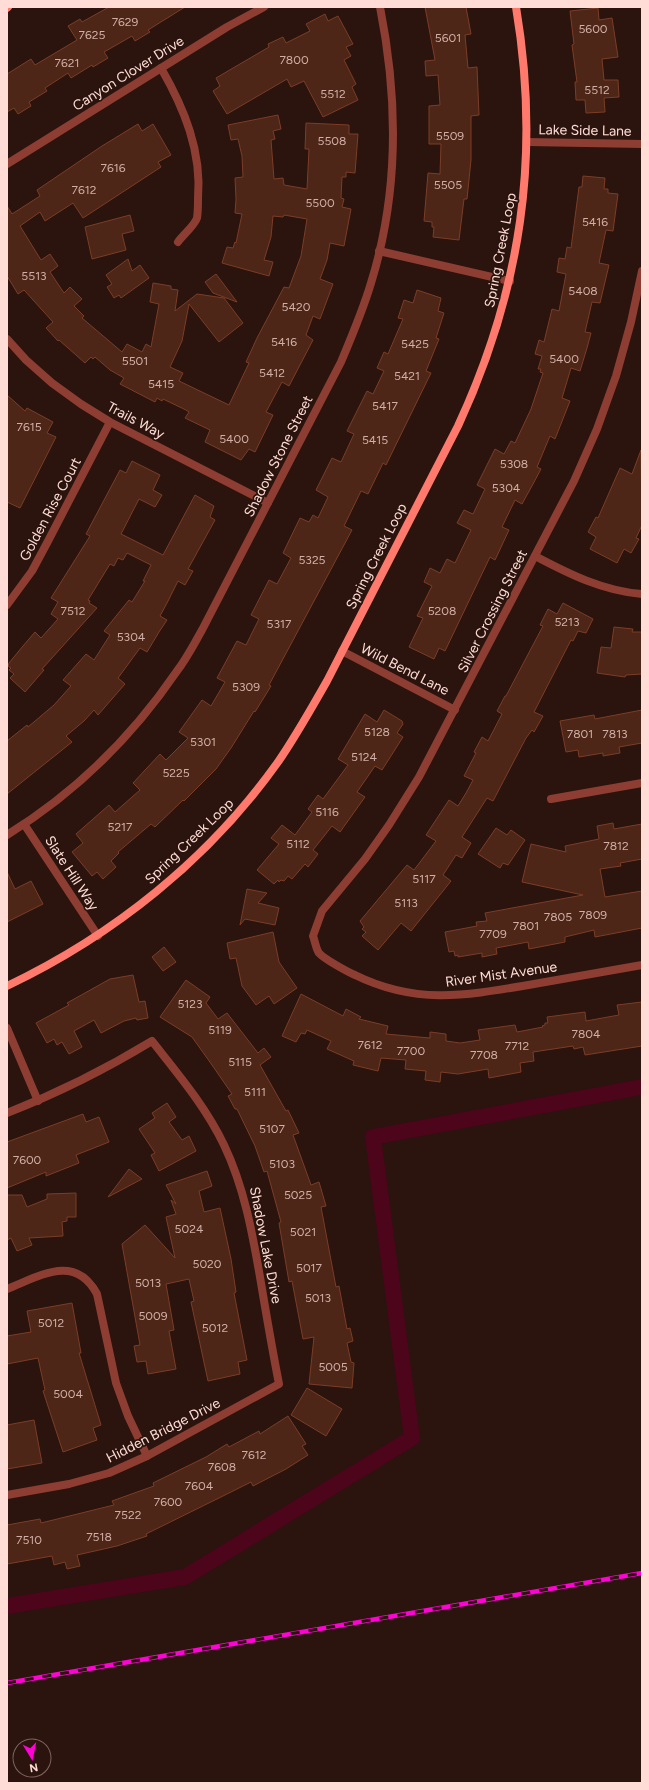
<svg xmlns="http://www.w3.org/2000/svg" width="649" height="1790" font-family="Figtree,sans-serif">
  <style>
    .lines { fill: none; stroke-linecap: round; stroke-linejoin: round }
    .canal { stroke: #4c051a; stroke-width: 16 }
    .building { fill: #4d2617; stroke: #7b3d27 }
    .street { stroke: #8e3d33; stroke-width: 8 }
    .secondary { stroke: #ff7a6d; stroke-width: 8 }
    .rail-casing { stroke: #ff02d6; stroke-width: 4.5 }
    .rail { stroke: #2a140d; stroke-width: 3; stroke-dasharray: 9; stroke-linecap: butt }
    .labels { text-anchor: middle; stroke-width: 3.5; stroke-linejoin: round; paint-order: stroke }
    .number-label { font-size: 12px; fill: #d2afa6 }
    .street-label { font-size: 14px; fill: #ffddd6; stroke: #2a140d }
  </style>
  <rect width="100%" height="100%" fill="#2a140d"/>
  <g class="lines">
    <!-- canal -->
    <polyline class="canal" points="7,1606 185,1577 412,1438 373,1137 642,1087"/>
  </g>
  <!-- building -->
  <g class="building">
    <polygon points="109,7 185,7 148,30 150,32 135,41 132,36 104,52 108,58 93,67 92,65 71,78 68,73 45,88 47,91 29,102 31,106 18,114 14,108 7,112 7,74 31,59 35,65 77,40 68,26 80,19 82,22"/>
    <polygon points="425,7 466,7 471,34 465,35 468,68 477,67 479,115 471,116 471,160 467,199 464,199 459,240 433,237 434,227 432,227 432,222 424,221 428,173 440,174 441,144 429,144 429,106 440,105 438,75 426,76 425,61 435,60"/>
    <polygon points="598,8 599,20 612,18 618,57 602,59 604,80 618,80 619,97 604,98 605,112 586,113 585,100 576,100 575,82 577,82 572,45 574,44 570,11"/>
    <polygon points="325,14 328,21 338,16 353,44 346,47 351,56 344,60 356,84 352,87 358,100 323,117 304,81 291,87 287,79 227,114 213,91 220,86 216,78 269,47 268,44 283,37 286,43 310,31 306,24"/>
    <polygon points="278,115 281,129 273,131 275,139 271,140 274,179 283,178 284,185 307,189 309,149 305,149 306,123 349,125 349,134 358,134 355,173 346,172 346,177 342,177 341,198 344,199 342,207 351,209 344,246 330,243 327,260 320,279 333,284 320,319 313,316 306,335 313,340 289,386 282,382 266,412 273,415 255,452 249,449 241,460 205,442 210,430 185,418 189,412 186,410 163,399 162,401 157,398 155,402 120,384 124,378 110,370 95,357 93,359 91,357 85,363 59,340 58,341 46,328 53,322 24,290 18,294 7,276 7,206 12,214 40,196 37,190 102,146 138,124 142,131 153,124 171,155 158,162 161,167 83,218 73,203 45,221 40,212 20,226 41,260 50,254 58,266 50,272 64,293 70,287 82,299 74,306 84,316 82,318 122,352 127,344 142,352 146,344 151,347 159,304 150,302 153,283 171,286 171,289 178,290 175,311 197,294 224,298 243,323 219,342 189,304 182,341 170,367 183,373 179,381 229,405 249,363 246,362 257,338 284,287 289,288 301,256 307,219 284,215 283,217 273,216 271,237 264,260 273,262 269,276 222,263 227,247 233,248 235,242 236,243 242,214 235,213 236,199 235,178 243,177 242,156 238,139 231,140 228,125"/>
    <polygon points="583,176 605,178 604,189 608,189 608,193 618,194 613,231 606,230 599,263 609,265 600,303 592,302 585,332 591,333 587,348 580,371 571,368 562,398 570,401 555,439 550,436 537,467 541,469 533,484 522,504 515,500 502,527 509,530 495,560 490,557 445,651 439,648 434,659 409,647 423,618 417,616 432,586 424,582 430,568 440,573 447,559 455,563 471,530 457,523 464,510 473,514 485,489 477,485 495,449 504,454 511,441 515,443 531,409 543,373 540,372 541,369 538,369 542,356 535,354 539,340 544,342 552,309 559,311 566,274 557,272 559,258 565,259 567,247 571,248 579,187 582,187"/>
    <polygon points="130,215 134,231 122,234 126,250 92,259 85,227"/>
    <polygon points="128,259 132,271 140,265 149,278 121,298 119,295 114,298 107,287 112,284 106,275"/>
    <polygon points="216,274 237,302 213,293 205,282"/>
    <polygon points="417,290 441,298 438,311 444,313 436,338 439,339 426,371 431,373 386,465 383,463 368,494 361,491 344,526 352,530 269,685 271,686 255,712 254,711 231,748 216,769 184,801 183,800 155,827 151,824 118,852 119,853 111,861 116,867 103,879 97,872 92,876 72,852 83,843 76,834 109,805 115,812 140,790 133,783 160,754 166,760 188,738 179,732 202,700 211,706 225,682 217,678 237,641 246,645 259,619 251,615 269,580 277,584 291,558 283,553 300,518 309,522 313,515 318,518 328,497 316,490 332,458 341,462 354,434 347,431 367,391 373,394 384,371 377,368 384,352 388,354 403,319 398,318 404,300 413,303"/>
    <polygon points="7,395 25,411 27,408 53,422 47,433 56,437 20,508 7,502"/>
    <polygon points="641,450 642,525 636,538 639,539 631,553 624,549 617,563 590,549 596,537 588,532 596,517 598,518 620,468 632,474"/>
    <polygon points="132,461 160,475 153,490 162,495 155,507 139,499 121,534 163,555 195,495 214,506 210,517 215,520 188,569 193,571 185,585 178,581 167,603 160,616 167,620 159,632 147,652 140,648 118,678 125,684 98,715 94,710 84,721 66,736 72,742 7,794 7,741 27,725 28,727 54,705 71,686 63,680 86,654 94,660 110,635 104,631 129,600 132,602 145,581 143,581 151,565 127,553 123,560 118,558 114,566 110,564 88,600 90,601 89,603 97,608 42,669 44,670 25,692 10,678 14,674 9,670 11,668 8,666 9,663 23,646 35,632 41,638 58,619 51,614 58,602 51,598 90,536 86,534 120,470 126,473"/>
    <polygon points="563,603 593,619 586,633 578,631 573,641 571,640 534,712 543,716 534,732 532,730 526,738 493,801 487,798 462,837 471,843 462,858 456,855 443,875 451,881 411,931 401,923 378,950 362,936 366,932 362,929 364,927 360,921 407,865 414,870 436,841 426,835 449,800 458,806 466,793 473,780 464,776 476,753 474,752 482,737 488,741 502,714 497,711 505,696 506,696 543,626 540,625 548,609 557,614"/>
    <polygon points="614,627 633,629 632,632 642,632 642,674 626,675 625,677 597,673 601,647 611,648"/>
    <polygon points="384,710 402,721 403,724 397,733 403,737 382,770 375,766 357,792 365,797 340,832 332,826 313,850 318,854 308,867 305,864 292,879 288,876 284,881 281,880 279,882 278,880 274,884 257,870 279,844 271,838 282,825 295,835 312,812 308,809 318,795 323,799 348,765 338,759 365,714 377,722"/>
    <polygon points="642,710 642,743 619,747 620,753 603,756 603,753 579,757 578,750 566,752 560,721 594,715 595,719"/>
    <polygon points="613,823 614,829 642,824 642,859 620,863 621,866 600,869 605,897 642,891 642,928 595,937 594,930 565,937 565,942 529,949 528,942 496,948 497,954 482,957 482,953 458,957 458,955 455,956 454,951 449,952 445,932 477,926 476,922 487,921 485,913 583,895 522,882 531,844 566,852 565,846 599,839 597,826"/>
    <polygon points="496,828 507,835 511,830 525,840 508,865 503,863 500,868 478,854"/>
    <polygon points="7,872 15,889 31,881 43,904 7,922"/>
    <polygon points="247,889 267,893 258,903 279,908 275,925 245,919 240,925"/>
    <polygon points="273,932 279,962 297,988 274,1004 269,996 256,1005 242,986 236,958 230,959 227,943"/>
    <polygon points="164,947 176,962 163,971 152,957"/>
    <polygon points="133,975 139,1002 145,1001 148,1018 137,1020 136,1018 124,1021 101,1033 94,1020 74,1031 82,1047 69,1054 62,1042 57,1045 54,1039 47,1043 36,1023 69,1005 67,1003 110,979"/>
    <polygon points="186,980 210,997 206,1003 218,1019 227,1013 258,1053 264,1048 271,1057 260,1065 286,1111 288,1110 299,1133 293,1135 311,1185 319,1182 326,1206 321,1207 336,1287 339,1286 347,1329 350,1328 353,1341 347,1343 351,1362 354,1363 352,1388 309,1384 314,1337 303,1339 292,1281 289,1282 279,1223 281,1222 267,1171 264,1172 255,1146 237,1109 235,1109 228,1096 232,1094 212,1065 192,1037 160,1017"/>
    <polygon points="301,994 343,1016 346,1009 361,1017 359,1019 388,1026 386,1034 430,1038 430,1032 446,1034 446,1041 460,1043 480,1040 478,1030 515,1025 517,1032 543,1027 542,1026 545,1025 545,1023 548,1023 547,1017 585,1012 586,1021 619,1015 617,1005 642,1002 642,1046 585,1055 583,1047 574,1049 573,1046 533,1052 534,1061 520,1063 521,1072 489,1078 488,1069 458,1074 441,1072 440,1082 425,1080 426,1071 405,1069 406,1060 381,1058 378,1071 353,1065 354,1061 327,1049 331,1041 307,1030 305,1034 301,1033 296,1042 282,1036"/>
    <polygon points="167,1103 176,1117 169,1122 182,1140 189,1136 196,1151 159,1171 151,1155 155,1153 139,1129 155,1118 152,1113"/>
    <polygon points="83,1114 86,1122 99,1117 109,1142 76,1155 79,1163 46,1176 46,1172 7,1188 7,1142"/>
    <polygon points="129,1169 142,1179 108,1197"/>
    <polygon points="207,1171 212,1186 199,1191 204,1212 220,1208 231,1259 236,1292 234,1293 247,1360 238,1362 240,1374 208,1381 191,1302 194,1301 189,1279 166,1284 174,1330 169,1331 176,1369 148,1374 146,1361 137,1362 134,1346 140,1345 122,1244 145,1225 175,1258 166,1217 176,1214 171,1200 176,1204 166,1185"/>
    <polygon points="76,1193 76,1217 67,1217 67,1221 62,1222 63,1236 29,1238 32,1245 17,1251 11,1238 7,1240 7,1195 22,1195 27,1207 47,1199 47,1194"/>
    <polygon points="72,1303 81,1353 79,1353 101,1425 93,1428 97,1440 63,1452 43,1391 45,1390 38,1358 7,1364 7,1336 31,1332 27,1311"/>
    <polygon points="307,1388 342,1409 326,1436 291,1415"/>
    <polygon points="288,1416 306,1444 302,1446 308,1455 286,1469 253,1486 251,1482 221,1497 146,1534 147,1536 117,1546 77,1555 80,1566 67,1569 65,1562 54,1565 52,1556 7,1564 7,1525 40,1519 41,1523 114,1505 112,1501 154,1486 153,1483 206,1457 227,1444 229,1447 259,1431 260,1434"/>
    <polygon points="34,1420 42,1463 7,1469 7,1425"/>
  </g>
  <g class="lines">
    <!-- street -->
    <g class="street">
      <path d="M161,68C184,108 202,151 198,199C198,205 198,212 197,218C195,225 183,235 178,242"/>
      <polyline points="527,142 642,144"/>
      <polyline points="7,164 227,27 264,7"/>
      <polyline points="379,251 510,281"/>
      <path d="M642,271L631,322L616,376L597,429L574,481L419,777L389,825L365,859L322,911L313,936C315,941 316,949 319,953C324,959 348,972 355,975C418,1006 469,995 534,984C570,978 606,971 642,965"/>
      <polyline points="7,339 26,360 52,383 81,404 110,422 268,503"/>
      <path d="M535,556C569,574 603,591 642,594"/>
      <polyline points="7,605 32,571 47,543 110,422"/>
      <polyline points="342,651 455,710"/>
      <polyline points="551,799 642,783"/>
      <polyline points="24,824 98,936"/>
      <path d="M7,835C75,793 132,737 177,671C187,658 194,644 202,630L341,362C352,336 363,310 371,283C399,193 398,98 380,7"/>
      <polyline points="7,1028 38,1101"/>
      <path d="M7,1113C58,1093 106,1069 152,1041C178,1074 206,1107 224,1145C244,1187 252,1231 260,1277C266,1313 272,1348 279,1384L147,1456L109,1473L69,1484L7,1495"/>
      <path d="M7,1289C40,1276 75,1253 97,1294L116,1383L128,1416L147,1456"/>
    </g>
    <!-- secondary -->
    <g class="secondary">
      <polyline points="7,8 8,7"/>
      <path d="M7,986C114,935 209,859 278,762C296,736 311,709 327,681L458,426C521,290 541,156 516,7"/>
    </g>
    <defs>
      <polyline id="rail" points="7,1683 642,1573"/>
    </defs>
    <!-- rail casing -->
    <use href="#rail" class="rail-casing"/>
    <!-- rail -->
    <use href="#rail" class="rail"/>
  </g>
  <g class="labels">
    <!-- number labels -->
    <g class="number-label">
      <text x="125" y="26">7629</text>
      <text x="593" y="33">5600</text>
      <text x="92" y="39">7625</text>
      <text x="448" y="42">5601</text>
      <text x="294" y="64">7800</text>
      <text x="67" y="67">7621</text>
      <text x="597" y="94">5512</text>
      <text x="333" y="98">5512</text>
      <text x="450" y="140">5509</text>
      <text x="332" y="145">5508</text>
      <text x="113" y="172">7616</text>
      <text x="448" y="189">5505</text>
      <text x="84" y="194">7612</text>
      <text x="320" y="207">5500</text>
      <text x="595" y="226">5416</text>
      <text x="34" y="280">5513</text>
      <text x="583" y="295">5408</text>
      <text x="296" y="311">5420</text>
      <text x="284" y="346">5416</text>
      <text x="415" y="348">5425</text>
      <text x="564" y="363">5400</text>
      <text x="135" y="365">5501</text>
      <text x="272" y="377">5412</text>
      <text x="407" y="380">5421</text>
      <text x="161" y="388">5415</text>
      <text x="385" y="410">5417</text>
      <text x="29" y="431">7615</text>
      <text x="234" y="443">5400</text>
      <text x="375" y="444">5415</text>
      <text x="514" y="468">5308</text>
      <text x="506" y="492">5304</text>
      <text x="312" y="564">5325</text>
      <text x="73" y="615">7512</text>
      <text x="442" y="615">5208</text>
      <text x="567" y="626">5213</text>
      <text x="279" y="628">5317</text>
      <text x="131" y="641">5304</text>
      <text x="246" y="691">5309</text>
      <text x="377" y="736">5128</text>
      <text x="580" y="738">7801</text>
      <text x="615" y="738">7813</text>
      <text x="203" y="746">5301</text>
      <text x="364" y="761">5124</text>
      <text x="176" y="777">5225</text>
      <text x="327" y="816">5116</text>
      <text x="120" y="831">5217</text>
      <text x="298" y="848">5112</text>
      <text x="616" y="850">7812</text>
      <text x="424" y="883">5117</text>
      <text x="406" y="907">5113</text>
      <text x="593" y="919">7809</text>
      <text x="558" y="921">7805</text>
      <text x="526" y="930">7801</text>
      <text x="493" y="938">7709</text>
      <text x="190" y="1008">5123</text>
      <text x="220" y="1034">5119</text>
      <text x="586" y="1038">7804</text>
      <text x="370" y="1049">7612</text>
      <text x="517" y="1050">7712</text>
      <text x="411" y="1055">7700</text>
      <text x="484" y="1059">7708</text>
      <text x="240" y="1066">5115</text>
      <text x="255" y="1096">5111</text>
      <text x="272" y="1133">5107</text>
      <text x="27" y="1164">7600</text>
      <text x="282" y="1168">5103</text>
      <text x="298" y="1199">5025</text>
      <text x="189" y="1233">5024</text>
      <text x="303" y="1236">5021</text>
      <text x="207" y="1268">5020</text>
      <text x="309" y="1272">5017</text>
      <text x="148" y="1287">5013</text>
      <text x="318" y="1302">5013</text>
      <text x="153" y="1320">5009</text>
      <text x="51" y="1327">5012</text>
      <text x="215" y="1332">5012</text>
      <text x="333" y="1371">5005</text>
      <text x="68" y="1398">5004</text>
      <text x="254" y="1459">7612</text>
      <text x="222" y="1471">7608</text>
      <text x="199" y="1490">7604</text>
      <text x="168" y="1506">7600</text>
      <text x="128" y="1519">7522</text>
      <text x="99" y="1541">7518</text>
      <text x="29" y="1544">7510</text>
    </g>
    <!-- street labels -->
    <g class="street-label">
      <text transform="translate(128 73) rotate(-32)" y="5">Canyon Clover Drive</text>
      <text transform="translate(585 130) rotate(1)" y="5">Lake Side Lane</text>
      <text transform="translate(500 250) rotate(-79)" y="5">Spring Creek Loop</text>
      <text transform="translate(136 420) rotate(28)" y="5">Trails Way</text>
      <text transform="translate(278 456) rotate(-63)" y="5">Shadow Stone Street</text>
      <text transform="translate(50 509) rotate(-62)" y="5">Golden Rise Court</text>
      <text transform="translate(376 556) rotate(-63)" y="5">Spring Creek Loop</text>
      <text transform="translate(492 611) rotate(-63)" y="5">Silver Crossing Street</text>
      <text transform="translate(405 669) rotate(27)" y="5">Wild Bend Lane</text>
      <text transform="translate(189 841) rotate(-44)" y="5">Spring Creek Loop</text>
      <text transform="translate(72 873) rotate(57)" y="5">Slate Hill Way</text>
      <text transform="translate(501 974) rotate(-8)" y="5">River Mist Avenue</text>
      <text transform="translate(266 1245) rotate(79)" y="5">Shadow Lake Drive</text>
      <text transform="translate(163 1430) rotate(-27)" y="5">Hidden Bridge Drive</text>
    </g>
  </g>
  <!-- border -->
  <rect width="649" height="1790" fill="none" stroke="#ffddd6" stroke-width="16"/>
  <!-- north arrow -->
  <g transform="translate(32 1758) rotate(170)"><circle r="19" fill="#2a140d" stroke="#7f645d"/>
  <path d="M0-3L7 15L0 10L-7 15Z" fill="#ff02d6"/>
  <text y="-6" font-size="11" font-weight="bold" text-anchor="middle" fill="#ffddd6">N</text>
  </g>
</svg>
